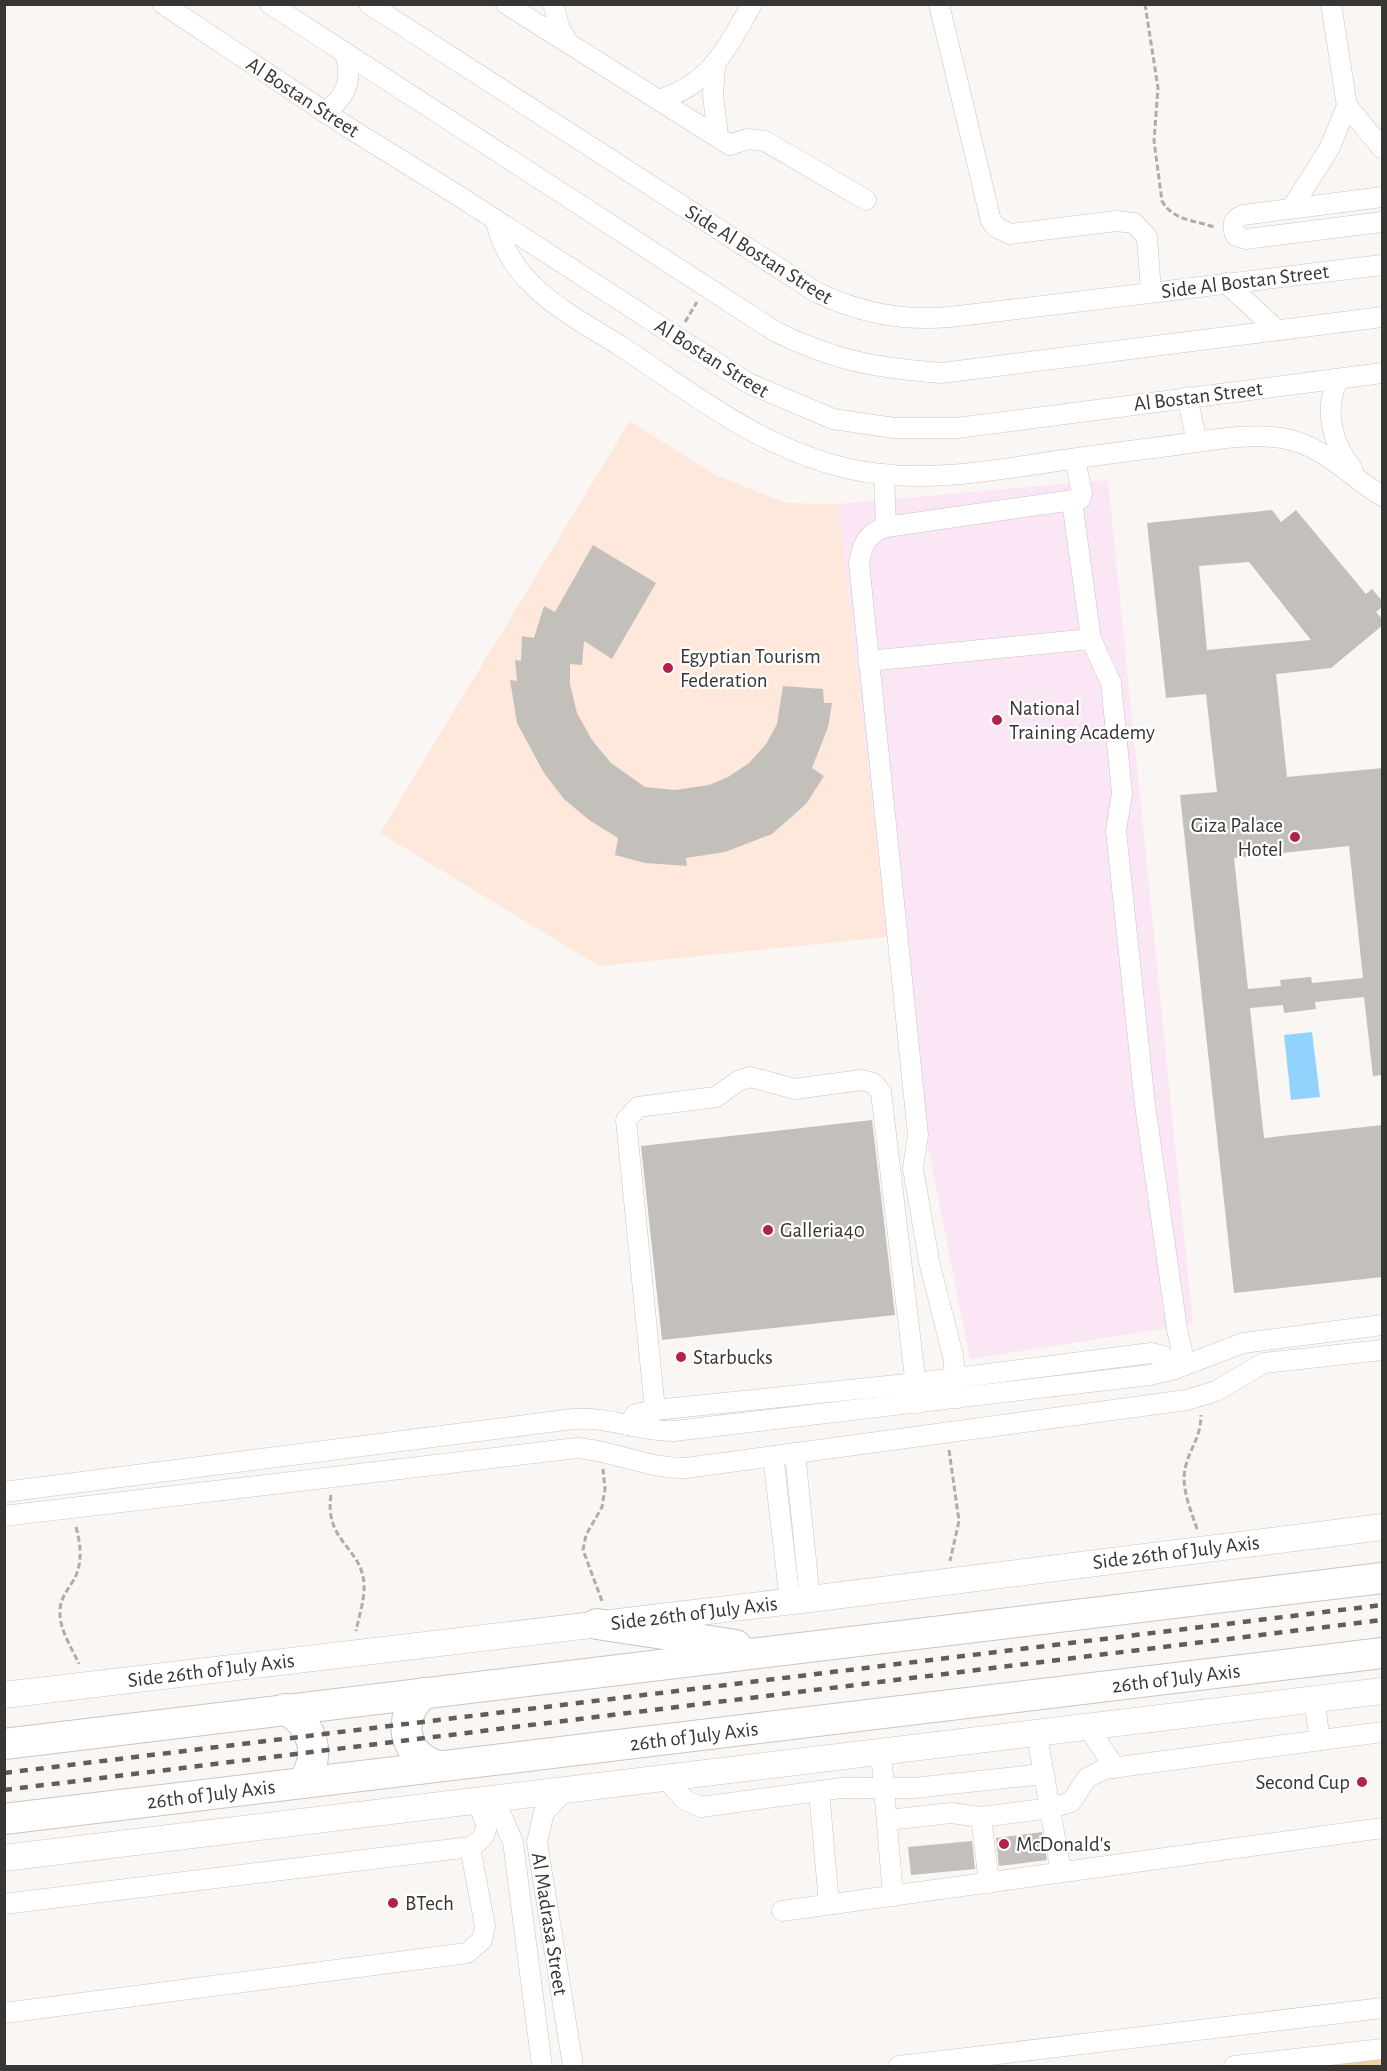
<svg xmlns="http://www.w3.org/2000/svg" width="1387" height="2071" font-family="'Alegreya Sans',sans-serif">
  <style>
    .commercial { fill: #fee8db }
    .education { fill: #fae6f5 }
    .green { fill: #f3cfa3 }
    .water { fill: #92d3fd }
    .building { fill: #c3c0bc; fill-rule: evenodd }
    .lines { fill: none; stroke-linecap: round; stroke-linejoin: round }
    .minor-casing { stroke: #c9c6c2; stroke-width: 21 }
    .major-casing { stroke: #c9c6c2; stroke-width: 27 }
    .highway-casing { stroke: #c9c6c2; stroke-width: 32 }
    .path { stroke: #afadaa; stroke-width: 3; stroke-dasharray: 6 3; stroke-linecap: butt }
    .minor { stroke: #fff; stroke-width: 20 }
    .major { stroke: #fff; stroke-width: 26 }
    .highway { stroke: #fff; stroke-width: 30 }
    .rail { stroke: #605e5d; stroke-width: 4.5; stroke-dasharray: 8 8; stroke-linecap: butt }
    .poi-dot { fill: #b3224d; stroke: #fff; stroke-width: 2 }
    .labels { text-anchor: middle; stroke-width: 4.5; stroke-linejoin: round; paint-order: stroke }
    .street-label { font-size: 21px; fill: #373635; stroke: #fff }
    .poi-label { font-size: 21px; fill: #373635; stroke: #fff; text-anchor: start }
  </style>
  <rect width="100%" height="100%" fill="#f9f6f3"/>
  <!-- commercial -->
  <polygon class="commercial" points="630,421 715,475 786,503 838,504 887,937 599,966 380,833"/>
  <!-- education -->
  <polygon class="education" points="1108,480 1193,1324 970,1359 887,937 838,504"/>
  <!-- green -->
  <polygon class="green" points="1382,2056 1382,2066 1290,2066"/>
  <!-- water -->
  <polygon class="water" points="1312,1032 1320,1097 1291,1100 1284,1035"/>
  <!-- building -->
  <g class="building">
    <path d="M1272,510L1281,522L1296,510L1366,594L1372,589L1383,602V606L1376,612L1383,620V625L1331,668L1276,674L1287,777L1383,768V1075L1373,1076L1364,997L1315,1002L1316,1009L1284,1013L1283,1005L1250,1008L1264,1138L1383,1125V1277L1234,1293L1180,795L1217,792L1206,694L1166,698L1147,523ZM1249,562L1311,640L1207,650L1199,566ZM1349,846L1363,978L1312,983L1311,977L1280,980L1281,986L1248,989L1234,858Z"/>
    <polygon points="593,545 656,583 612,659 584,641 582,665 570,664 570,684 577,713 592,740 611,763 645,787 675,790 709,785 728,777 749,763 766,744 777,724 783,686 823,689 824,703 832,703 828,727 812,768 824,776 806,804 772,834 725,852 686,858 687,866 645,863 615,855 618,838 589,820 564,799 544,773 517,723 510,680 517,681 515,660 521,661 522,636 534,638 544,606 555,612"/>
    <polygon points="872,1120 895,1315 662,1340 641,1146"/>
    <polygon points="1042,1832 1047,1860 999,1866 996,1838"/>
    <polygon points="972,1841 975,1869 911,1875 908,1847"/>
  </g>
  <g class="lines">
    <defs>
      <g id="minor">
        <polyline points="163,4 346,126 462,198 748,383 833,419 894,428 957,428 1382,373"/>
        <path d="M270,4L776,332C836,361 876,368 942,373L1382,317"/>
        <path d="M369,4L816,292C860,313 901,321 950,317L1382,265"/>
        <polyline points="506,4 730,145 747,139 765,141 866,200"/>
        <polyline points="553,4 560,29 568,43"/>
        <polyline points="939,4 991,221 996,227 1010,234 1116,221 1134,223 1147,237 1151,292"/>
        <polyline points="1331,4 1347,106 1382,148"/>
        <polyline points="715,67 713,95 718,137"/>
        <path d="M659,100C712,83 726,49 752,4"/>
        <path d="M324,112C347,98 354,77 344,52"/>
        <path d="M1382,197L1243,215C1233,219 1231,226 1236,236L1246,239L1382,222"/>
        <polyline points="1291,209 1329,149 1347,106"/>
        <path d="M496,220C509,286 570,314 622,347C695,395 763,450 850,469C916,484 984,472 1050,462C1089,456 1129,451 1169,446C1205,441 1260,430 1294,441C1329,451 1352,478 1382,496"/>
        <polyline points="1226,283 1277,330"/>
        <path d="M1339,379C1323,407 1332,444 1352,468"/>
        <polyline points="1187,397 1197,442"/>
        <polyline points="884,474 886,527"/>
        <polyline points="1072,501 1091,639 1111,683 1122,793 1116,831 1145,1105 1177,1329 1185,1365"/>
        <polyline points="868,661 1091,639"/>
        <path d="M958,1398L953,1356L929,1261L913,1168L918,1135L859,563C862,545 867,533 886,527L1080,499L1082,494L1075,459"/>
        <polyline points="655,1410 626,1120 638,1107 716,1097 738,1081 750,1077 795,1089 861,1080 873,1083 881,1092 918,1403"/>
        <polyline points="628,1425 636,1414 655,1410 916,1383 1151,1353 1163,1356 1175,1369"/>
        <polyline points="795,1453 810,1599"/>
        <polyline points="773,1456 790,1601"/>
        <path d="M4,1492L573,1419C608,1416 639,1432 674,1431L1150,1375L1175,1369L1243,1343L1382,1325"/>
        <path d="M4,1516L577,1448C615,1451 648,1469 686,1468L1187,1400L1216,1391L1264,1363L1382,1350"/>
        <polyline points="1314,1700 1320,1740"/>
        <polyline points="1088,1727 1115,1768"/>
        <polyline points="1037,1735 1061,1872"/>
        <polyline points="881,1752 893,1896"/>
        <polyline points="665,1778 685,1800 701,1807 841,1788 914,1788 1043,1774"/>
        <polyline points="565,1790 544,1812 537,1842 573,2066"/>
        <polyline points="819,1791 829,1904"/>
        <polyline points="482,1799 502,1817 513,1842 542,2066"/>
        <polyline points="981,1817 989,1883"/>
        <polyline points="888,1820 951,1813 981,1817 1051,1808 1071,1802 1087,1778 1104,1769 1382,1732"/>
        <path d="M4,1904L470,1847C495,1833 486,1822 476,1800"/>
        <polyline points="782,1911 1382,1828"/>
        <polyline points="4,2013 467,1953 482,1940 485,1926 470,1847"/>
        <polyline points="899,2066 1382,2008"/>
        <polyline points="1234,2066 1382,2049"/>
      </g>
      <g id="major">
        <polyline points="4,1695 810,1599 1382,1527"/>
        <polyline points="4,1858 1382,1691"/>
      </g>
      <g id="highway">
        <polyline points="597,1624 736,1645"/>
        <path d="M424,1693C396,1717 402,1756 439,1766"/>
        <path d="M285,1709C314,1725 322,1756 302,1783"/>
        <polyline points="4,1744 1382,1578"/>
        <polyline points="4,1819 1382,1653"/>
      </g>
    </defs>
    <!-- minor casing -->
    <use href="#minor" class="minor-casing"/>
    <!-- major casing -->
    <use href="#major" class="major-casing"/>
    <!-- highway casing -->
    <use href="#highway" class="highway-casing"/>
    <!-- path -->
    <g class="path">
      <path d="M1145,4L1158,88L1154,141L1162,201C1173,221 1195,220 1214,227"/>
      <polyline points="685,322 697,302"/>
      <polyline points="949,1450 959,1521 950,1561"/>
      <path d="M331,1495C324,1542 362,1547 364,1584C365,1599 359,1616 356,1631"/>
      <path d="M76,1527C81,1545 83,1565 73,1581C67,1591 60,1599 60,1611C59,1630 72,1648 79,1664"/>
      <path d="M1197,1529C1191,1510 1181,1489 1185,1469C1189,1449 1201,1438 1201,1415"/>
      <polyline points="602,1601 583,1550 586,1535 602,1507 605,1489 603,1469"/>
    </g>
    <!-- minor -->
    <use href="#minor" class="minor"/>
    <!-- major -->
    <use href="#major" class="major"/>
    <!-- highway -->
    <use href="#highway" class="highway"/>
    <!-- rail -->
    <g class="rail">
      <polyline points="4,1773 1382,1605"/>
      <polyline points="4,1790 1382,1620"/>
    </g>
  </g>
  <!-- markers -->
  <g class="poi-dot">
    <circle cx="668" cy="668" r="6"/>
    <circle cx="997" cy="720" r="6"/>
    <circle cx="1295" cy="837" r="6"/>
    <circle cx="768" cy="1230" r="6"/>
    <circle cx="681" cy="1357" r="6"/>
    <circle cx="1362" cy="1782" r="6"/>
    <circle cx="1004" cy="1844" r="6"/>
    <circle cx="393" cy="1903" r="6"/>
  </g>
  <g class="labels">
    <!-- street labels -->
    <g class="street-label">
      <text transform="translate(303 97) rotate(33)" y="7">Al Bostan Street</text>
      <text transform="translate(759 254) rotate(32)" y="7">Side Al Bostan Street</text>
      <text transform="translate(1245 281) rotate(-7)" y="7">Side Al Bostan Street</text>
      <text transform="translate(712 358) rotate(32)" y="7">Al Bostan Street</text>
      <text transform="translate(1198 396) rotate(-7)" y="7">Al Bostan Street</text>
      <text transform="translate(1176 1552) rotate(-7)" y="7">Side 26th of July Axis</text>
      <text transform="translate(694 1613) rotate(-7)" y="7">Side 26th of July Axis</text>
      <text transform="translate(211 1670) rotate(-7)" y="7">Side 26th of July Axis</text>
      <text transform="translate(1176 1678) rotate(-7)" y="7">26th of July Axis</text>
      <text transform="translate(694 1736) rotate(-7)" y="7">26th of July Axis</text>
      <text transform="translate(211 1794) rotate(-7)" y="7">26th of July Axis</text>
      <text transform="translate(550 1924) rotate(81)" y="7">Al Madrasa Street</text>
    </g>
    <!-- poi labels -->
    <g class="poi-label">
      <text x="680" y="663">Egyptian Tourism<tspan x="680" dy="24">Federation</tspan></text>
      <text x="1009" y="715">National<tspan x="1009" dy="24">Training Academy</tspan></text>
      <text x="1283" y="832" text-anchor="end">Giza Palace<tspan x="1283" dy="24">Hotel</tspan></text>
      <text x="780" y="1237">Galleria40</text>
      <text x="693" y="1364">Starbucks</text>
      <text x="1350" y="1789" text-anchor="end">Second Cup</text>
      <text x="1016" y="1851">McDonald's</text>
      <text x="405" y="1910">BTech</text>
    </g>
  </g>
  <!-- border -->
  <rect width="1387" height="2071" fill="none" stroke="#373635" stroke-width="12"/>
</svg>
